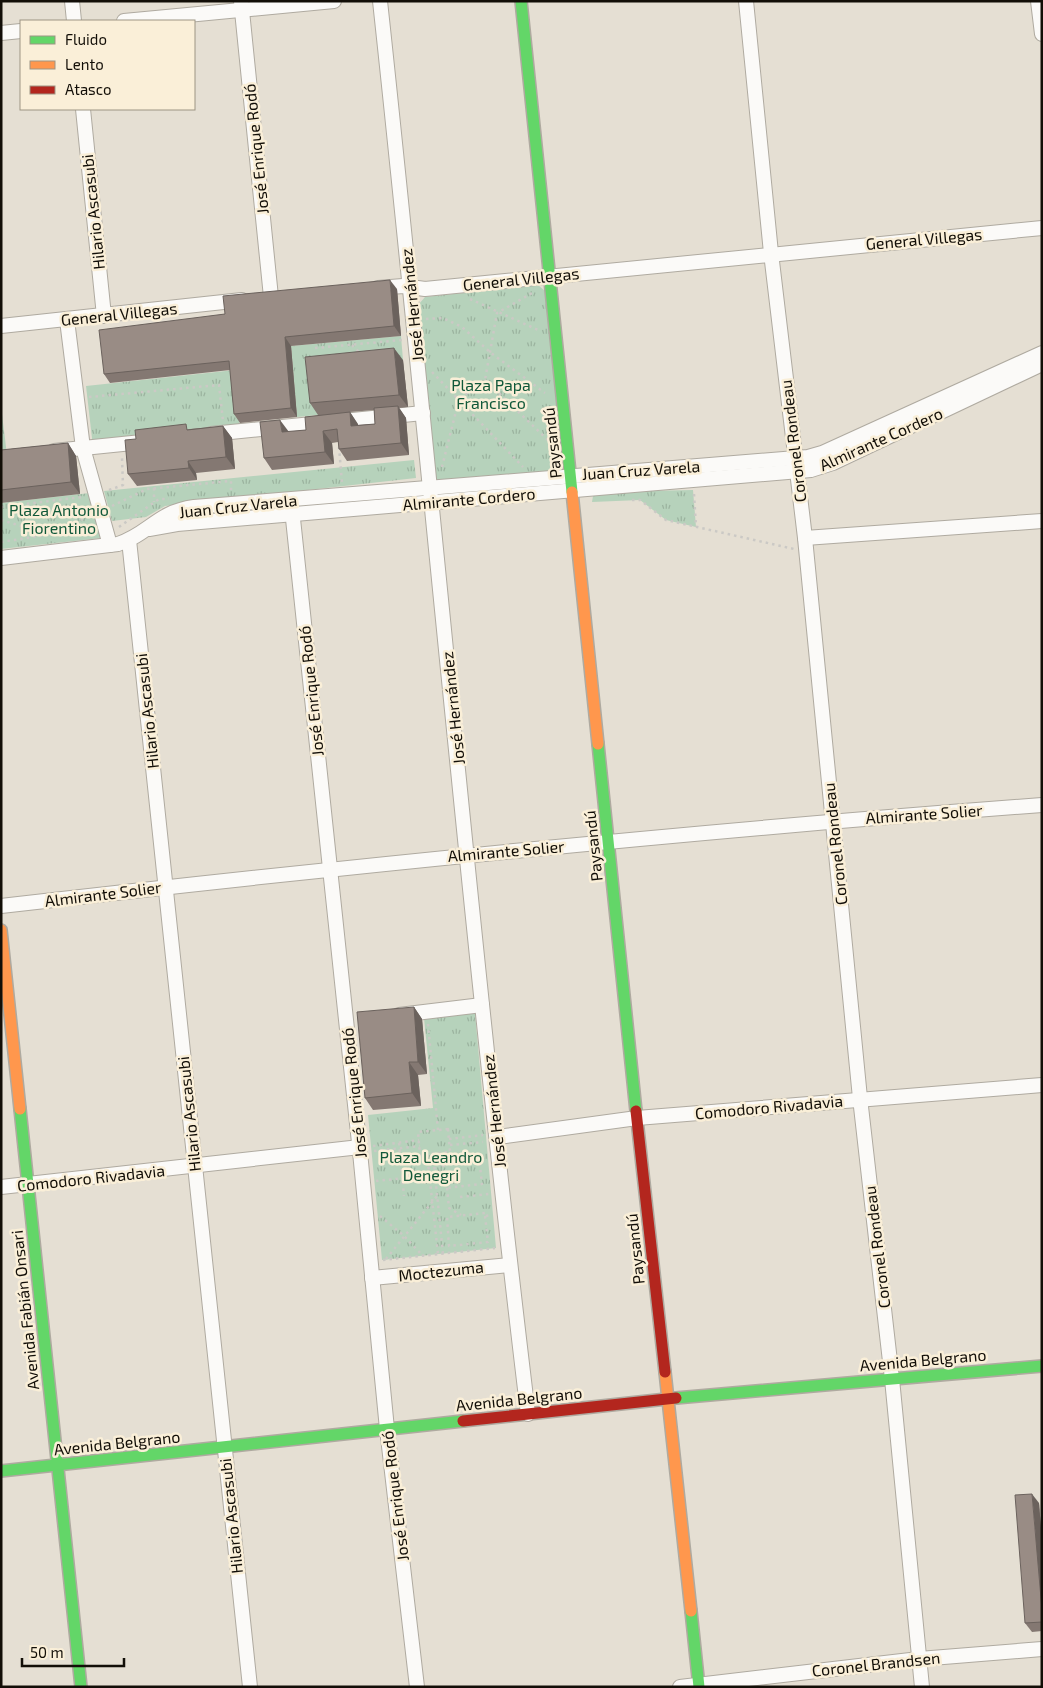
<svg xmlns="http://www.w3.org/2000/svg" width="1043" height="1688" font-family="'Exo 2',sans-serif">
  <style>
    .park { fill: url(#park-tufts) }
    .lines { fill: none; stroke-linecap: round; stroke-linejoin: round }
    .street-casing { stroke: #afaaa0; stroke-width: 16 }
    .fast-casing { stroke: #afaaa0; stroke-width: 14 }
    .slow-casing { stroke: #afaaa0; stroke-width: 14 }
    .jam-casing { stroke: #afaaa0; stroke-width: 14 }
    .path { stroke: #cbc9c5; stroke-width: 2.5; stroke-dasharray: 2.5 4; stroke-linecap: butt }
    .street { stroke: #fbfaf8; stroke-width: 14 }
    .fast { stroke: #63d668; stroke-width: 11 }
    .slow { stroke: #ff974d; stroke-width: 11 }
    .jam { stroke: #b3261e; stroke-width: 11 }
    .wall { fill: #847872; fill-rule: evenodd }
    .shaded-wall { fill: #6b625d }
    .building { fill: #998c85; stroke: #6b625d }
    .labels { text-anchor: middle; stroke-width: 5; stroke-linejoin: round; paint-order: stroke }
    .street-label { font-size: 16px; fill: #120e07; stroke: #faefd8 }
    .park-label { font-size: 16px; fill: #105839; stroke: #faefd8 }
  </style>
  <defs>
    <pattern id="park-tufts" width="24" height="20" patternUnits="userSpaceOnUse" patternTransform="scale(1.25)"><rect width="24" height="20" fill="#b6d2bb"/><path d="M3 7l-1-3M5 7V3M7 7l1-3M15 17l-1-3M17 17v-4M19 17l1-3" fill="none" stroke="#9bb39f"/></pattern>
  </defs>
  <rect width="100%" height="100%" fill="#e5dfd3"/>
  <!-- park -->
  <g class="park">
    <polygon points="538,285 545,291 563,463 556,472 436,483 419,304 425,297"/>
    <polygon points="401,336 403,360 314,369 318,415 297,417 291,346"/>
    <polygon points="235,370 240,431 93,447 86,386"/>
    <polygon points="1,406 7,455 1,453"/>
    <polygon points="414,460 416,478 165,506 146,517 112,521 104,491"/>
    <polygon points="693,490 696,527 666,520 640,500 592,502 593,496 597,492"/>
    <polygon points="90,493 101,538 1,549 1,503"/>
    <polygon points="475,1013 496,1248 382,1260 368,1115 433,1108 424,1018"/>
  </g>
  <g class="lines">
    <defs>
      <g id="street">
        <polyline points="72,1 74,21"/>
        <polyline points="241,1 271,297"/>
        <path d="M380,1C431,472 471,944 528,1414"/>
        <polyline points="746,1 771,253 805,538 860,1098 892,1379 922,1687"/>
        <polyline points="1038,1 1042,34"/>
        <polyline points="124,21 334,1"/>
        <polyline points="1,33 21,31"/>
        <polyline points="83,109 104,316"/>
        <polyline points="378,288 403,286 425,289 1042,228"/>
        <polyline points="67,320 83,448 110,545"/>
        <polyline points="1,326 242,300"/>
        <polyline points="211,434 423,413"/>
        <polyline points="54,451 142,442"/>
        <polyline points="291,500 360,1152 387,1429 417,1687"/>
        <polyline points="149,529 177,524 811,470 833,463 1042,364"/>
        <polyline points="805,538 1042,521"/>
        <polyline points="129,540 250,1687"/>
        <path d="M1,558L118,544C149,534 157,512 194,507L808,457L822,453L1042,353"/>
        <path d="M1,906C348,866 694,831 1042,805"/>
        <polyline points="399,1015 482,1005"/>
        <polyline points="498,1137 637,1118 1042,1085"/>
        <polyline points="1,1187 360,1147"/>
        <polyline points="372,1278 510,1265"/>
        <polyline points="680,1687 919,1659 1042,1649"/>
      </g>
      <g id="fast">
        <polyline points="521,1 572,492"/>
        <polyline points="598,744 636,1111"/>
        <polyline points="20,1109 81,1687"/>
        <polyline points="676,1398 1042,1366"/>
        <polyline points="1,1471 463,1421"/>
        <polyline points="691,1611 699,1687"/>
      </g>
      <g id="slow">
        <polyline points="572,492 598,744"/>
        <polyline points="1,930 20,1109"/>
        <polyline points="665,1372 691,1611"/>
      </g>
      <g id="jam">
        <polyline points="636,1111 665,1372"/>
        <polyline points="463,1421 676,1398"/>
      </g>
    </defs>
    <!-- street casing -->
    <use href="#street" class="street-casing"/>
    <!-- fast casing -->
    <use href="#fast" class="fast-casing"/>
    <!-- slow casing -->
    <use href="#slow" class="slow-casing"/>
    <!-- jam casing -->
    <use href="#jam" class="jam-casing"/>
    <!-- path -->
    <g class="path">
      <polyline points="470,299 538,330"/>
      <polyline points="426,319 443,318 462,327 491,353 545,393"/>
      <polyline points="352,345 360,353"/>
      <polyline points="315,348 402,340"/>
      <polyline points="432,372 523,467"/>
      <polyline points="485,380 551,443"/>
      <polyline points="89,397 219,385 223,421"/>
      <polyline points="339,447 342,483"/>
      <polyline points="442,467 459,399 485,380 497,313 534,292"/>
      <polyline points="154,488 154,502"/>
      <polyline points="109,490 123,485 122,458"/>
      <polyline points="694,494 696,527"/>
      <polyline points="632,500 640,500 666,520 794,549"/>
      <polyline points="112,506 147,489 231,481 231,490"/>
      <polyline points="1,507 82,497"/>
      <polyline points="1,520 48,534"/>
      <polyline points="119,527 159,499 169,499"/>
      <polyline points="66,532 72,524 89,516"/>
      <polyline points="1,542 66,532 92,532"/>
      <polyline points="428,1024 438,1130"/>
      <polygon points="448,1129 450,1152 420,1155 418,1132"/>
      <polyline points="449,1139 483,1135"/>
      <polyline points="399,1143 404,1196"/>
      <polyline points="450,1145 483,1142"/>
      <polyline points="373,1146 419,1140"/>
      <polyline points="374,1151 420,1146"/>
      <polyline points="427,1154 438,1254"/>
      <polyline points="433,1154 443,1254"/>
      <polygon points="479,1157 482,1184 446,1188 443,1162"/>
      <polyline points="376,1181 444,1174"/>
      <polyline points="447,1188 449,1208 461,1215"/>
      <polyline points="460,1197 489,1194"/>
      <polyline points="380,1216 403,1235 423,1256"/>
      <polyline points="485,1216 488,1242 449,1246 447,1217 485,1213 485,1216 491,1215"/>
      <polyline points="386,1259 437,1196"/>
      <polyline points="383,1260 495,1248"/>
    </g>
    <!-- street -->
    <use href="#street" class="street"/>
    <!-- fast -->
    <use href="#fast" class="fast"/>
    <!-- slow -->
    <use href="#slow" class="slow"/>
    <!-- jam -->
    <use href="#jam" class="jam"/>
  </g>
  <!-- wall -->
  <g class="wall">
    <polygon points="397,289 401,336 291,346 297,417 240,423 234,414 230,370 110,383 104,374 225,314"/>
    <path d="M403,360L408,407L399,408L406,418L409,455L347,461L339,449L338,442L332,443L334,464L272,470L264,458L289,432L306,430L318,415L310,403ZM374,410L375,424L358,425L350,412Z"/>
    <polygon points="223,426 232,438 235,469 196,473 197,480 137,486 128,474 136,439 190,429"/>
    <polygon points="68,443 76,456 80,494 1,503 1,450"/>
    <polygon points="414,1007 422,1019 427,1074 418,1075 421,1106 373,1110 365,1098"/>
    <polygon points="1039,1503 1042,1541 1042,1631 1032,1632 1025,1623"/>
  </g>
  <!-- shaded-wall -->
  <g class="shaded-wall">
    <polygon points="390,280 397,289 401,336 394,326"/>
    <polygon points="285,337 291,346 297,417 291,408"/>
    <polygon points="394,348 403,360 408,407 399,395"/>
    <polygon points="398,406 406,418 409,455 401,443"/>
    <polygon points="350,412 358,424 360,438 351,426"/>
    <polygon points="280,420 289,432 282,432"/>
    <polygon points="223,426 232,438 235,469 226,457"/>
    <polygon points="323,431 332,443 334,464 325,452"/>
    <polygon points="68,443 76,456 80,494 71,482"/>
    <polygon points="188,461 196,473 197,480 189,468"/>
    <polygon points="414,1007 422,1019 427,1074 418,1062"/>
    <polygon points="409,1062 418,1075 421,1106 412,1093"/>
    <polygon points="1032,1494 1039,1503 1042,1541 1042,1610"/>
  </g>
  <!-- building -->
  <g class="building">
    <polygon points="390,280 394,326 285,337 291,408 234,414 229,361 104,374 99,330 225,314 223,296"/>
    <polygon points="394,348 399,395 310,403 305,357"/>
    <polygon points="398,406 401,443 339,449 337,429 323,431 325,452 264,458 260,422 280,420 282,432 306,430 305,417 350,412 351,426 375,424 374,408"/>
    <polygon points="186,424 187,430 223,426 226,457 188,461 189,468 128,474 125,440 136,439 135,430"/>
    <polygon points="68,443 71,482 1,490 1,450"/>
    <polygon points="414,1007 418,1062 409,1062 412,1093 365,1098 357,1012"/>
    <polygon points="1032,1494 1042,1610 1042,1622 1025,1623 1015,1495"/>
  </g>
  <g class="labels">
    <!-- street labels -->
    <g class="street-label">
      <text transform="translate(256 149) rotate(-96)" y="6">José Enrique Rodó</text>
      <text transform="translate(93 212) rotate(-96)" y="6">Hilario Ascasubi</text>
      <text transform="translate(924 239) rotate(-5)" y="6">General Villegas</text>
      <text transform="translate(521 279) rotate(-6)" y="6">General Villegas</text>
      <text transform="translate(412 305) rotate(-96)" y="6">José Hernández</text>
      <text transform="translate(119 314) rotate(-6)" y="6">General Villegas</text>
      <text transform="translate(881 439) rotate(-24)" y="6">Almirante Cordero</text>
      <text transform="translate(793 441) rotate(-97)" y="6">Coronel Rondeau</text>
      <text transform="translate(552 443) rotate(-96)" y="6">Paysandú</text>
      <text transform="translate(641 470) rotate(-4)" y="6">Juan Cruz Varela</text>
      <text transform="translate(469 499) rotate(-5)" y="6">Almirante Cordero</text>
      <text transform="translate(238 506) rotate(-6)" y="6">Juan Cruz Varela</text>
      <text transform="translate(311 691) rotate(-96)" y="6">José Enrique Rodó</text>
      <text transform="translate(453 708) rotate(-96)" y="6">José Hernández</text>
      <text transform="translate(147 711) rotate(-96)" y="6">Hilario Ascasubi</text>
      <text transform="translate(924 814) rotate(-4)" y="6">Almirante Solier</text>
      <text transform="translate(835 844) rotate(-96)" y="6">Coronel Rondeau</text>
      <text transform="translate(593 846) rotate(-96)" y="6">Paysandú</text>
      <text transform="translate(506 851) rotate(-5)" y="6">Almirante Solier</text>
      <text transform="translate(103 894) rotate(-7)" y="6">Almirante Solier</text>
      <text transform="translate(354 1093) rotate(-96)" y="6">José Enrique Rodó</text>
      <text transform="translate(769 1107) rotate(-5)" y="6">Comodoro Rivadavia</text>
      <text transform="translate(494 1111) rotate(-96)" y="6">José Hernández</text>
      <text transform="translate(189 1114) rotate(-96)" y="6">Hilario Ascasubi</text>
      <text transform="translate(91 1178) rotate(-6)" y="6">Comodoro Rivadavia</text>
      <text transform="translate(877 1247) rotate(-97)" y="6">Coronel Rondeau</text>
      <text transform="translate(635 1249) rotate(-96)" y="6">Paysandú</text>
      <text transform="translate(441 1271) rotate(-6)" y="6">Moctezuma</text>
      <text transform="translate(25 1310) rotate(-96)" y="6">Avenida Fabián Onsari</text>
      <text transform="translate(923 1360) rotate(-5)" y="6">Avenida Belgrano</text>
      <text transform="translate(519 1399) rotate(-6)" y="6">Avenida Belgrano</text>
      <text transform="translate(117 1443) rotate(-6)" y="6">Avenida Belgrano</text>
      <text transform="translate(395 1496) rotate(-97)" y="6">José Enrique Rodó</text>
      <text transform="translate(231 1516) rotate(-96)" y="6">Hilario Ascasubi</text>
      <text transform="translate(876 1664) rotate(-6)" y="6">Coronel Brandsen</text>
    </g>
    <!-- park labels -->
    <g class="park-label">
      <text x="491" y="391">Plaza Papa<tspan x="491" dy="18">Francisco</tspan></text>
      <text x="59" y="516">Plaza Antonio<tspan x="59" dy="18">Fiorentino</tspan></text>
      <text x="431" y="1163">Plaza Leandro<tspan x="431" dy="18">Denegri</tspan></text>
    </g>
  </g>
  <!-- border -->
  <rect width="1043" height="1688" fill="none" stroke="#120e07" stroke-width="5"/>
  <!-- legend -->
  <rect x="20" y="20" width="175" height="90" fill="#faefd8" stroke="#9d9584"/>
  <rect x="30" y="36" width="25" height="8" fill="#63d668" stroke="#9d9584"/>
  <text x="65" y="45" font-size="15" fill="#120e07">Fluido</text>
  <rect x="30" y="61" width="25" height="8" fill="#ff974d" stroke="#9d9584"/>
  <text x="65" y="70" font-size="15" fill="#120e07">Lento</text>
  <rect x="30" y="86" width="25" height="8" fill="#b3261e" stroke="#9d9584"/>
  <text x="65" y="95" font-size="15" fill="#120e07">Atasco</text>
  <!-- scale -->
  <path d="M22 1658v8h102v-8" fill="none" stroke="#120e07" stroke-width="2.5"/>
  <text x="30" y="1658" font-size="15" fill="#120e07" stroke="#faefd8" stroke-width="4" paint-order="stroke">50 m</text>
</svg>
